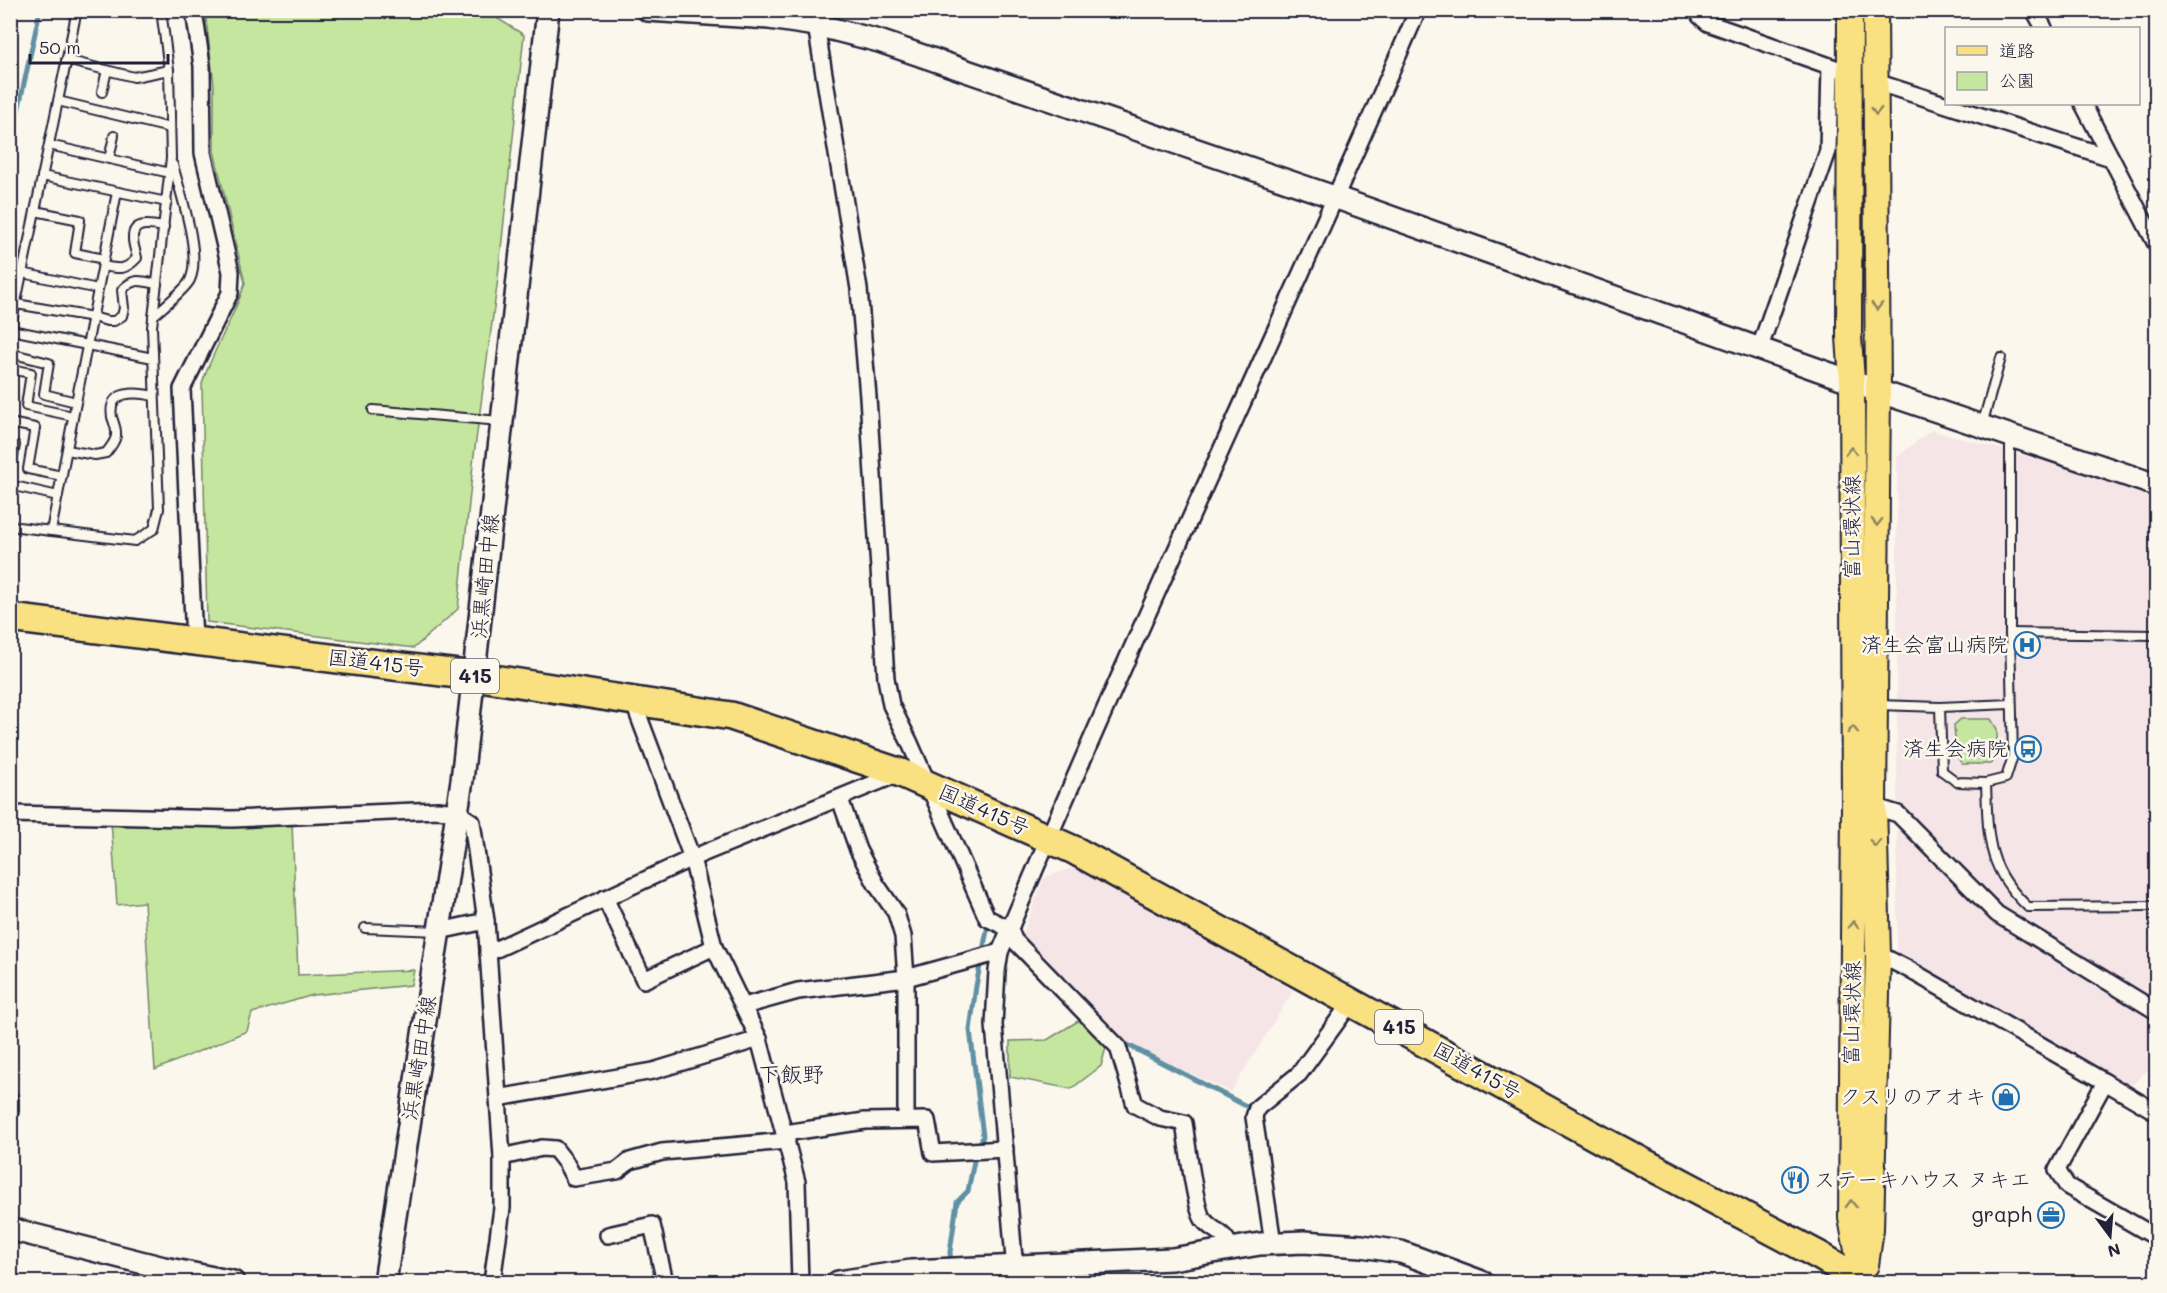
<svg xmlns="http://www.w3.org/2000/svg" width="2167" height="1293" font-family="Mali,'Klee One',sans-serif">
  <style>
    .built { fill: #f6e5e7 }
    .green { fill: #c5e69f; stroke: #74846d; stroke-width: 1.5 }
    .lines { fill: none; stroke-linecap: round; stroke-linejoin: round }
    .stream { stroke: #6190a3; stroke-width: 5 }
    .lane-casing { stroke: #22223b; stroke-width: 12 }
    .street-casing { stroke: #22223b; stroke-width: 20 }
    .secondary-casing { stroke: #22223b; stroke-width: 26 }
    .primary-casing { stroke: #22223b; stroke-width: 28 }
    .highway-casing { stroke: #22223b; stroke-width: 32 }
    .lane { stroke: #fbf7ec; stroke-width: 8 }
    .street { stroke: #fbf7ec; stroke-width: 15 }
    .secondary { stroke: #fbf7ec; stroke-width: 21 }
    .primary { stroke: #f9e181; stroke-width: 24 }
    .highway { stroke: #f9e181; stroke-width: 27 }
    .oneway { stroke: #8e825e }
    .labels { text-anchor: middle; stroke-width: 5; stroke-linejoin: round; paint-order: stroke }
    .shield { fill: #fbf7ec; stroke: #636270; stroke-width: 1.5 }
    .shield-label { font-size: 20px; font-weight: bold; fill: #22223b }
    .street-label { font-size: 21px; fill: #22223b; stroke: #fbf7ec }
    .poi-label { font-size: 21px; fill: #22223b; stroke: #fbf7ec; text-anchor: end }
    .neighbourhood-label { font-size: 22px; fill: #22223b; stroke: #fbf7ec }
  </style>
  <rect width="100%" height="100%" fill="#fbf7ec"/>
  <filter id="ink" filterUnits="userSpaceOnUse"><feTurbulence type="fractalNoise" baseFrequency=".0167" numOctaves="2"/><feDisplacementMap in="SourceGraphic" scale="12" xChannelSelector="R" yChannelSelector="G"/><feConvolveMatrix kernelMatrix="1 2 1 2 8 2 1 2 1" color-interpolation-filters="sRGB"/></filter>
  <g filter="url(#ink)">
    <!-- built -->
    <g class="built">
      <polygon points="1931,430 2156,491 2156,1062 2129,1088 1897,953 1897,457"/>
      <polygon points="1074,867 1110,884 1293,991 1231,1092 1127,1044 1022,936 1044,878"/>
    </g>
    <!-- green -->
    <g class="green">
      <path d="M445,10L489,13L524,35L497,286L474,455L458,609L414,648L207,622L202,384C213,349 234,318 245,283L214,151V85L205,11Z"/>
      <polygon points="1961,719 1991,719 1997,729 1997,758 1990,764 1962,764 1956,755 1954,725"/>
      <polygon points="111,821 292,823 298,975 414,970 411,985 313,995 252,1013 247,1031 155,1070 144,902 117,905"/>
      <polygon points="1083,1018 1108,1040 1101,1066 1071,1089 1010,1077 1010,1041 1047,1040"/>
    </g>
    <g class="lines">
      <!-- stream -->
      <g class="stream">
        <polyline points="10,148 40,10"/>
        <polyline points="1122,1042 1250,1108"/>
        <polyline points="951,1265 950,1252 957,1202 968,1191 974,1161 983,1136 970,1030 976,986 989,920"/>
      </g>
      <defs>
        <g id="lane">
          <polyline points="66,60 134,77 169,70"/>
          <polyline points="102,92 107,70"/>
          <polyline points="58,101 170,128"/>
          <polyline points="49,145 170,173"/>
          <polyline points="109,159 114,136"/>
          <polyline points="42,176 167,202"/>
          <polyline points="35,211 80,220 75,253 104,259"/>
          <path d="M103,266C119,269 125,271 137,258C136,252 133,245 133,239C132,220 152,225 164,227"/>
          <polyline points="22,273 98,289"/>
          <path d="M16,304L93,317L107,321H114L122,316L124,308L122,290C134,277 141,281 157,284"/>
          <path d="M153,316C161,309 186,289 190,280C202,255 180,192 173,165"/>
          <polyline points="11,330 153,358"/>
          <polyline points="10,331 77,10"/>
          <polyline points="10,353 49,363 44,394 76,402"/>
          <polyline points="10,369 31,373 26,406 73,416"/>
          <polyline points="373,410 500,421"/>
          <polyline points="10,423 35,428 28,469 62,476"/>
          <polyline points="1982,425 2001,358"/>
          <polyline points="10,444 15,445 10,475"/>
          <path d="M67,450L95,455L106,453C110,448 115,442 116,436C117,429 114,424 112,417C107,389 137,392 154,396"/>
          <polyline points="10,485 58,496"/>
          <polyline points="10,526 135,541 154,529 159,509 152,327 171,158 169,70 161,10"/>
          <polyline points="51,531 117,192"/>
          <polyline points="2010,633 2010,437"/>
          <path d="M2156,635L2010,633L2013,756L2006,778L1986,783C1988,836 1986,868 2028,907L2156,906"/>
          <polyline points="1878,705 1940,707"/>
          <polyline points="1986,783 1957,782 1942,771 1940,707 2011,704"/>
          <polyline points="365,928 438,931"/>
        </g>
        <g id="street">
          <polyline points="1698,10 1700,16 1708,23 1838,69"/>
          <polyline points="2034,10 2044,28"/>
          <path d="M816,25L859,289L868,397L886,678L891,705L909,741L987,918L1010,929L1014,940L1118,1047L1135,1105L1160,1118L1184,1123C1187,1141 1195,1208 1203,1219C1213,1233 1224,1229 1231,1249"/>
          <polyline points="1876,82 2111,158"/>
          <polyline points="2083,104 2156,244"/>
          <polyline points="1759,350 1828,151 1830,67"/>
          <polyline points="194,640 182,389 230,293 231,272 203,153 202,66 194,10"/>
          <polyline points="633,701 692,858 714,947 759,1039 797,1182 800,1282"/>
          <polyline points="840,799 858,850 876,884 896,913 903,936 906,978 906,1120"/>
          <polyline points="1869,805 1898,814 1997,914 2156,1011"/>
          <polyline points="10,814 232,819 438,810 457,812 472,822 486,921"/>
          <polyline points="605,898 644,980 714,947"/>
          <polyline points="439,931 486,921 502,1157 502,1208 492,1282"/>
          <polyline points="488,953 692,858 900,773"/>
          <polyline points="1878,954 1908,969 2105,1082"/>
          <polyline points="744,1006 798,991 906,978 1000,952"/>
          <polyline points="498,1098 653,1071 759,1039"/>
          <polyline points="10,1099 10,1111"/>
          <polyline points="2156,1112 2105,1082 2057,1170 2067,1186 2156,1237"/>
          <polyline points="785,1133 865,1121 927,1120 933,1153 1005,1149"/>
          <polyline points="502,1157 542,1148 555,1149 566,1163 574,1178 617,1171 630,1161 662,1152 787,1141"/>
          <polyline points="608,1235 652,1225 665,1282"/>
          <polyline points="1273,1243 1254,1117 1257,1108 1299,1074 1352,1001"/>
          <path d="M1016,1282L994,1025L997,971L1000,952C1133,635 1281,325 1418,10"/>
        </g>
        <g id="secondary">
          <polyline points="648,10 769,18 816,25 879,41 1337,198 1878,391 2156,485"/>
          <polyline points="10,1229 164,1268 233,1282"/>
          <polyline points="385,1282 462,780 548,10"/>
          <polyline points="838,1282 911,1271 1172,1259 1260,1244 1304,1242 1362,1246 1401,1252 1482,1282"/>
        </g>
        <g id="primary">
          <polyline points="1850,10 1849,337 1852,381 1854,804 1851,1218 1863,1282"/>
          <polyline points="1866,1265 1871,1229 1878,954 1874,805 1878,391 1875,10"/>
        </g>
        <polyline id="highway" points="10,618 474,676 731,716 901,773 1074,850 1607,1143 1820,1256 1863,1282"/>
      </defs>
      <!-- lane casing -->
      <use href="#lane" class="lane-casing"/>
      <!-- street casing -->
      <use href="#street" class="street-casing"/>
      <!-- secondary casing -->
      <use href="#secondary" class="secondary-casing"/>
      <!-- primary casing -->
      <use href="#primary" class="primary-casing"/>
      <!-- highway casing -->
      <use href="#highway" class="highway-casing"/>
      <!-- lane -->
      <use href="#lane" class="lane"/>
      <!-- street -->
      <use href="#street" class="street"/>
      <!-- secondary -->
      <use href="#secondary" class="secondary"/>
      <!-- primary -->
      <use href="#primary" class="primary"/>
      <!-- highway -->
      <use href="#highway" class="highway"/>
    </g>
    <!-- one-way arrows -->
    <defs><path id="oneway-chevron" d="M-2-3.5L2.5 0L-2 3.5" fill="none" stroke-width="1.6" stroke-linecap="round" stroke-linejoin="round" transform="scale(1.5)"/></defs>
    <g class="oneway">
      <use href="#oneway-chevron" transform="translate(1876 111) rotate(90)"/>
      <use href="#oneway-chevron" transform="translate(1877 306) rotate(90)"/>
      <use href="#oneway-chevron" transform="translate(1851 451) rotate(-90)"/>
      <use href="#oneway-chevron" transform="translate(1877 522) rotate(91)"/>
      <use href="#oneway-chevron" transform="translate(1853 730) rotate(-90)"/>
      <use href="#oneway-chevron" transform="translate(1875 843) rotate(89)"/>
      <use href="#oneway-chevron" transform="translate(1853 925) rotate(-89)"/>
      <use href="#oneway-chevron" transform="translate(1851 1204) rotate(-91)"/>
    </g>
  </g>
  <!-- icons -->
  <defs>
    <symbol id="hospital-ring" viewBox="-11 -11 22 22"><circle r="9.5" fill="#fbf7ec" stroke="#1f6fb2" stroke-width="1.5"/><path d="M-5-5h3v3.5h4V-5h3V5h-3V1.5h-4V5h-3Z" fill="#1f6fb2"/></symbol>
    <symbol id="bus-ring" viewBox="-11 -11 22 22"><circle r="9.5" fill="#fbf7ec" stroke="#1f6fb2" stroke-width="1.5"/><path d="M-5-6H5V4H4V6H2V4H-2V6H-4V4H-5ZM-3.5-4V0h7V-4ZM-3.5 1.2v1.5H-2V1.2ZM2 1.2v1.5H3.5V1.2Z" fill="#1f6fb2"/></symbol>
    <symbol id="shop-ring" viewBox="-11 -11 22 22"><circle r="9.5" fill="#fbf7ec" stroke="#1f6fb2" stroke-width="1.5"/><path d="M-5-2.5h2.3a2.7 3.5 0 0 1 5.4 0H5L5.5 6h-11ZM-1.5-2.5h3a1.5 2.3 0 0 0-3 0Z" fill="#1f6fb2"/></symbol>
    <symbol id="restaurant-ring" viewBox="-11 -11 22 22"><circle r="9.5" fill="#fbf7ec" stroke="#1f6fb2" stroke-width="1.5"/><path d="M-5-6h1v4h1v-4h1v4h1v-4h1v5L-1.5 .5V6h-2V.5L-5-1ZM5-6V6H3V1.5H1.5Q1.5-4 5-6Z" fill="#1f6fb2"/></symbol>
    <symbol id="office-ring" viewBox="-11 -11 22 22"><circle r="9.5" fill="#fbf7ec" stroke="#1f6fb2" stroke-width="1.5"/><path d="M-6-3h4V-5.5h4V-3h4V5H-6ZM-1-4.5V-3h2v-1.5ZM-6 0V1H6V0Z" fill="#1f6fb2"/></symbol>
  </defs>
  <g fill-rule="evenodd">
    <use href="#hospital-ring" x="2012" y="630" width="30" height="30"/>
    <use href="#bus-ring" x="2013" y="734" width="30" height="30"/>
    <use href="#shop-ring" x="1991" y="1082" width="30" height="30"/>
    <use href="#restaurant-ring" x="1780" y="1165" width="30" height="30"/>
    <use href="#office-ring" x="2036" y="1200" width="30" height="30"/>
  </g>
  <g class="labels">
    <!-- shield labels -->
    <g class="shield">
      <rect x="451" y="659" width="48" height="34" rx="4.5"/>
      <rect x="1375" y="1010" width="48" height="34" rx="4.5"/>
    </g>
    <g class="shield-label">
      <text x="475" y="683">415</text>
      <text x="1399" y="1034">415</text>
    </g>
    <!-- street labels -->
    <g class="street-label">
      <text transform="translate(1852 527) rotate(-90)" y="7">富山環状線</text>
      <text transform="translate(485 576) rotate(-84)" y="7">浜黒崎田中線</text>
      <text transform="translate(376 663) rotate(7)" y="7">国道415号</text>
      <text transform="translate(984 810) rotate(24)" y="7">国道415号</text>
      <text transform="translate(1852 1013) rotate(-89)" y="7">富山環状線</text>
      <text transform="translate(419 1058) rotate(-81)" y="7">浜黒崎田中線</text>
      <text transform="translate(1477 1071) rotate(29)" y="7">国道415号</text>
    </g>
    <!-- poi labels -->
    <g class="poi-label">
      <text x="2008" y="652">済生会富山病院</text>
      <text x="2008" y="756">済生会病院</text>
      <text x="1986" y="1104">クスリのアオキ</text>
      <text x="1814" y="1187" text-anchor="start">ステーキハウス ヌキエ</text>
      <text x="2032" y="1222">graph</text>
    </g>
    <!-- neighbourhood labels -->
    <g class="neighbourhood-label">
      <text x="791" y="1082">下飯野</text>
    </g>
  </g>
  <!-- margin -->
  <rect width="2167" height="1293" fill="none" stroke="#fbf7ec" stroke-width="36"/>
  <rect x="18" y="18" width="2131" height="1257" fill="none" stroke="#22223b" stroke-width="2" filter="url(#ink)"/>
  <!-- legend -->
  <rect x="1945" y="27" width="195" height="78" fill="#fbf7ec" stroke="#a4a2a5" stroke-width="1.5"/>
  <rect x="1957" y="46" width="30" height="9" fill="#f9e181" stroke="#a4a2a5" stroke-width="1.5"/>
  <text x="1999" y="57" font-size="18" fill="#22223b">道路</text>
  <rect x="1957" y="72" width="30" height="18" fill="#c5e69f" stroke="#a4a2a5" stroke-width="1.5"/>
  <text x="1999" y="87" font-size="18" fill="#22223b">公園</text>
  <!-- north arrow -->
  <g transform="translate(2110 1236) rotate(164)" stroke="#fbf7ec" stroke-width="4.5" paint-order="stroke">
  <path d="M0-4.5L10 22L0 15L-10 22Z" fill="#22223b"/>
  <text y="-9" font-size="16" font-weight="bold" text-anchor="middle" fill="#22223b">N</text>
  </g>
  <!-- scale -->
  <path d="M30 54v9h138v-9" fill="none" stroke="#22223b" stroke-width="3"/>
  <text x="39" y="54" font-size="18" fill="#22223b" stroke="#fbf7ec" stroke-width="4.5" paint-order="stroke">50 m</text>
</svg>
